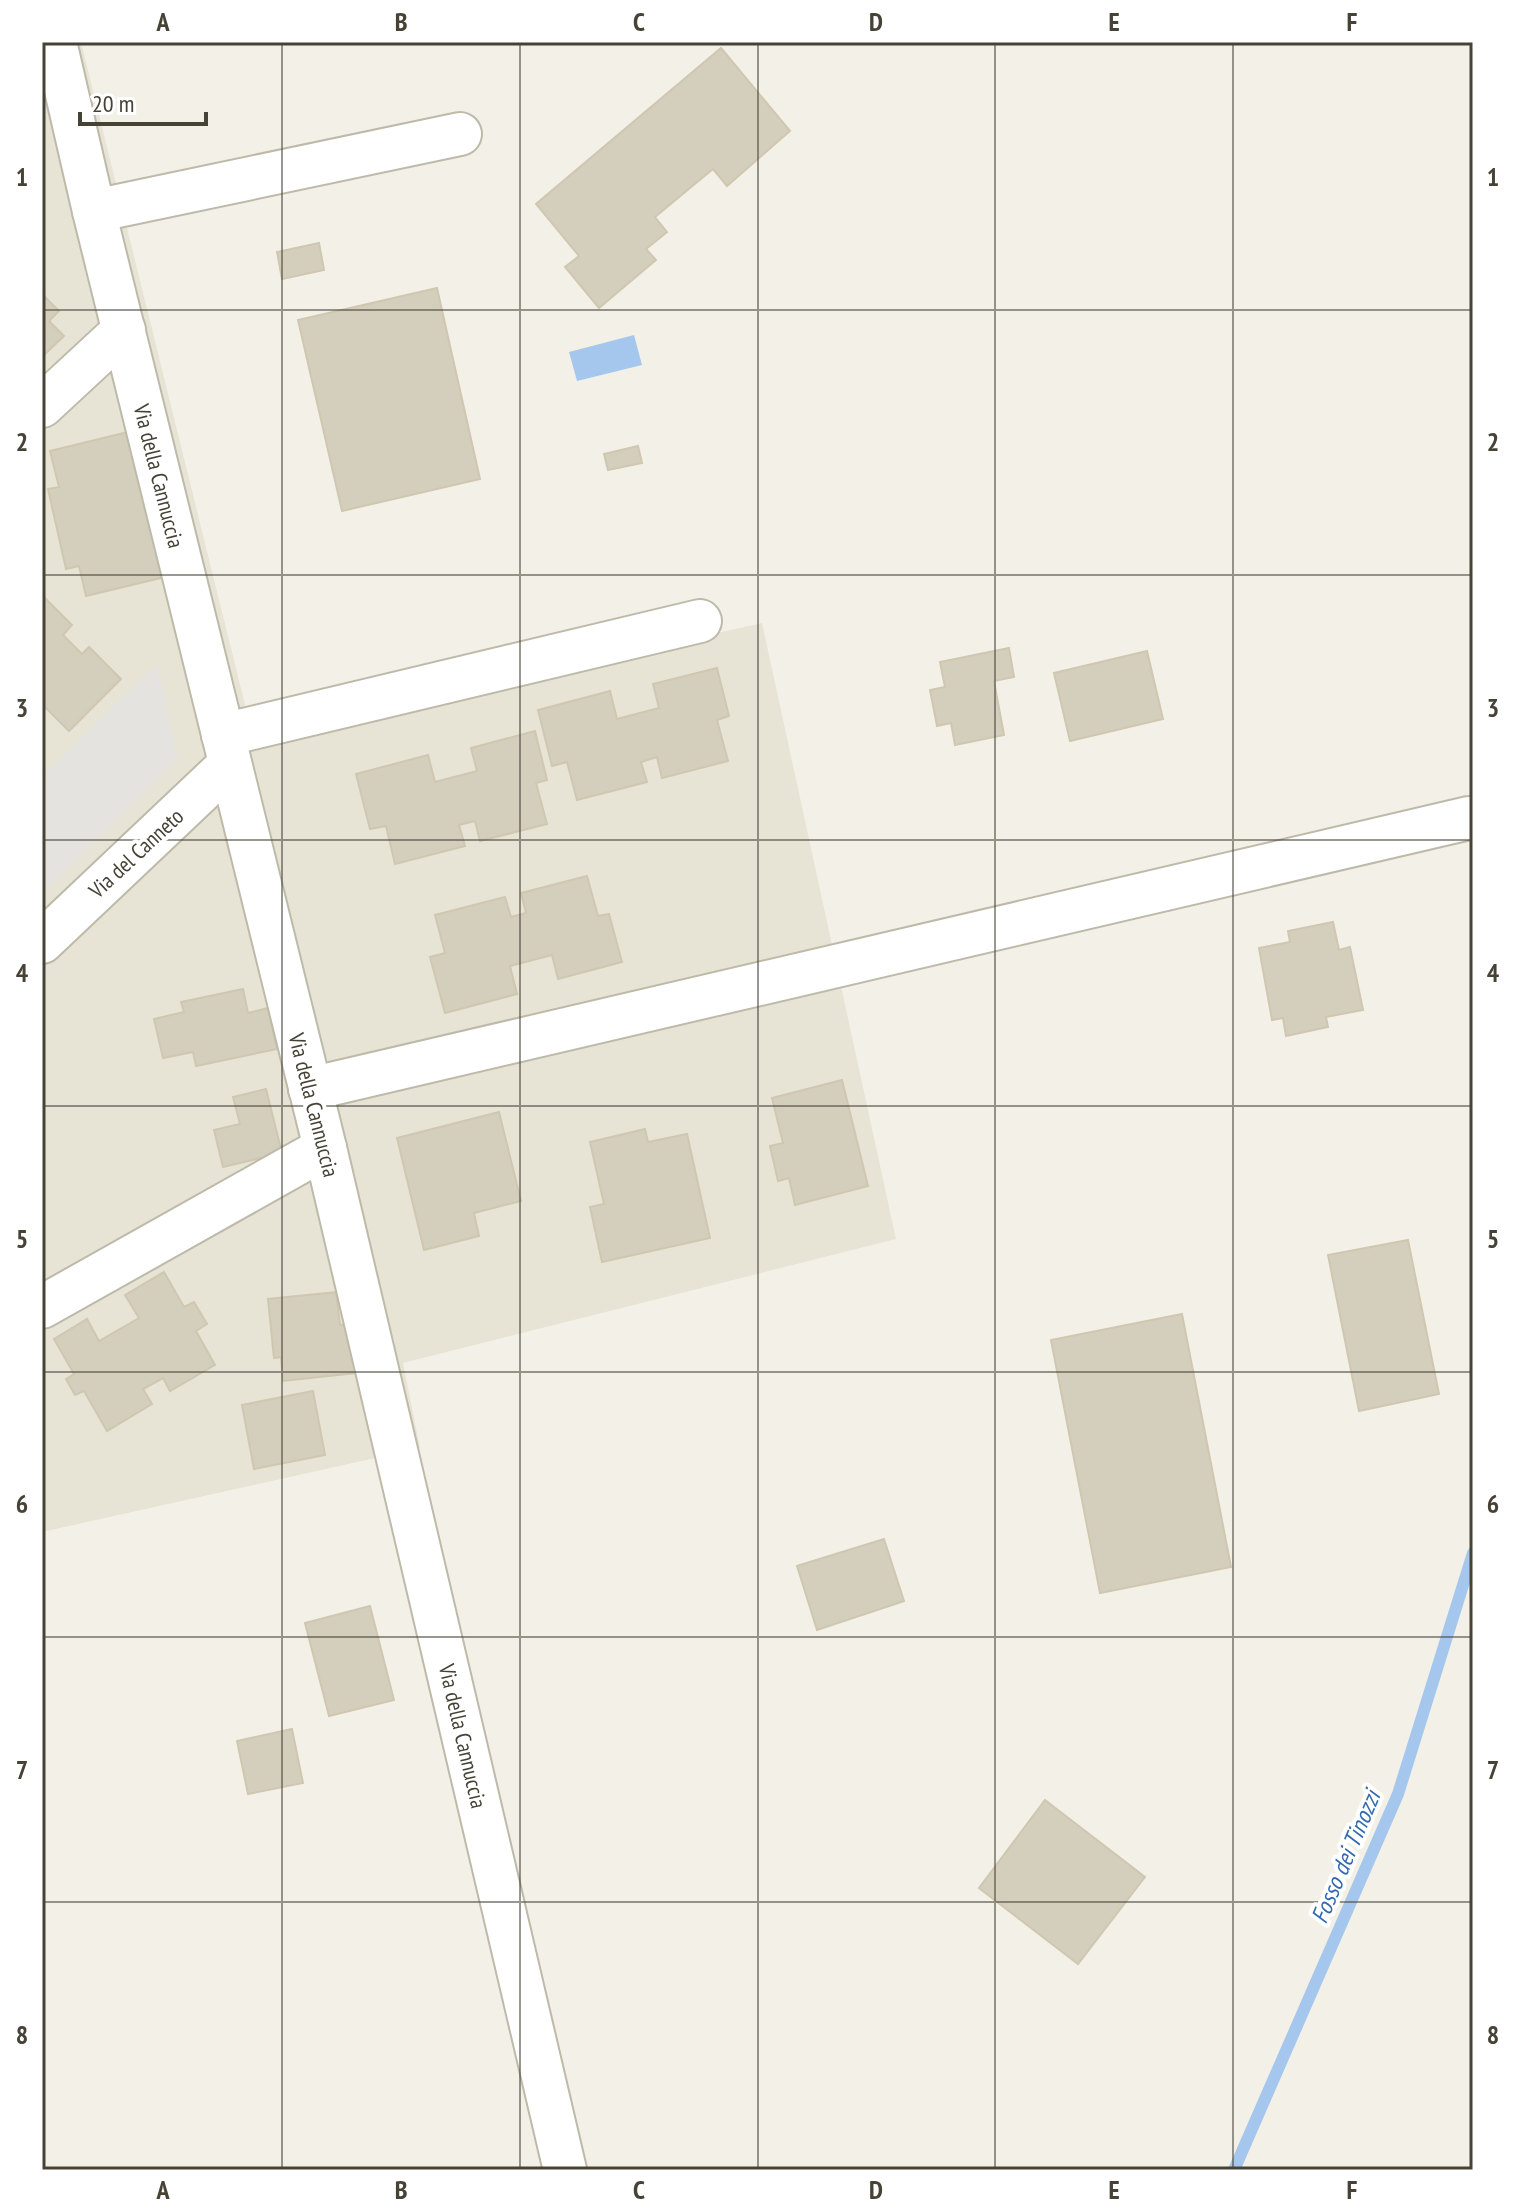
<svg xmlns="http://www.w3.org/2000/svg" width="1515" height="2212" font-family="'PT Sans Narrow',sans-serif">
  <style>
    .residential { fill: #e7e4d5 }
    .parking { fill: #e4e3df }
    .water { fill: #a5c7ee }
    .lines { fill: none; stroke-linecap: round; stroke-linejoin: round }
    .stream { stroke: #a5c7ee; stroke-width: 12 }
    .building { fill: #d4cebd; stroke: #cfc7b0; stroke-width: 2 }
    .minor-casing { stroke: #bebaaa; stroke-width: 46 }
    .minor { stroke: #fff; stroke-width: 42 }
    .grid { fill: none; stroke: #464236; stroke-width: 2; stroke-opacity: 0.55 }
    .labels { text-anchor: middle; stroke-width: 8; stroke-linejoin: round; paint-order: stroke }
    .street-label { font-size: 22px; fill: #464236; stroke: #fff }
    .water-label { font-size: 24px; font-style: italic; fill: #326aaf; stroke: #fff }
    .neatline { fill: none; stroke: #464236; stroke-width: 3 }
    .grid-label { font-size: 26px; text-anchor: middle; font-weight: bold; fill: #464236 }
  </style>
  <rect width="100%" height="100%" fill="#f3f1e7"/>
  <!-- residential -->
  <polygon class="residential" points="42,42 81,42 253,737 762,623 896,1239 403,1363 420,1448 42,1532"/>
  <!-- parking -->
  <polygon class="parking" points="157,664 178,758 42,894 42,776"/>
  <!-- water -->
  <polygon class="water" points="634,335 642,365 577,381 569,352"/>
  <g class="lines">
    <!-- stream -->
    <polyline class="stream" points="1234,2170 1398,1794 1473,1553"/>
  </g>
  <!-- building -->
  <g class="building">
    <polygon points="721,48 790,131 727,186 713,169 655,217 667,232 646,249 656,260 599,308 565,267 579,256 536,204"/>
    <polygon points="319,243 324,270 282,279 277,252"/>
    <polygon points="437,288 480,479 342,511 298,320"/>
    <polygon points="42,294 59,311 49,321 64,336 42,357"/>
    <polygon points="132,431 165,577 86,596 79,566 66,569 48,489 59,487 50,451"/>
    <polygon points="638,446 642,463 608,470 604,454"/>
    <polygon points="42,595 72,625 63,635 82,654 89,647 121,679 69,731 42,704"/>
    <polygon points="1009,648 1014,677 994,681 1004,735 955,745 951,723 937,726 930,690 945,687 940,662"/>
    <polygon points="1147,651 1163,719 1070,741 1054,673"/>
    <polygon points="717,668 729,716 717,720 728,761 662,778 657,757 641,762 647,782 577,800 567,762 552,766 538,710 610,691 617,719 659,708 653,684"/>
    <polygon points="535,731 547,780 536,783 547,824 480,841 475,821 459,825 465,846 395,864 386,826 370,829 356,774 428,755 435,782 477,771 471,748"/>
    <polygon points="587,876 598,916 609,914 622,962 558,979 552,955 510,966 517,994 445,1013 430,957 445,953 435,915 505,897 511,917 526,913 521,893"/>
    <polygon points="1333,922 1339,950 1350,947 1363,1010 1326,1017 1328,1027 1286,1036 1283,1018 1272,1020 1259,948 1290,942 1288,931"/>
    <polygon points="243,989 248,1013 268,1008 277,1049 196,1066 193,1052 163,1058 154,1019 184,1012 181,1002"/>
    <polygon points="842,1080 868,1186 795,1205 789,1178 778,1181 770,1146 783,1143 772,1098"/>
    <polygon points="266,1089 282,1153 223,1167 214,1130 240,1124 233,1097"/>
    <polygon points="499,1112 521,1201 474,1213 479,1236 424,1250 397,1138"/>
    <polygon points="645,1129 648,1142 687,1134 710,1238 602,1262 590,1207 604,1204 590,1142"/>
    <polygon points="1408,1240 1439,1394 1359,1411 1328,1255"/>
    <polygon points="164,1272 184,1307 194,1302 207,1324 196,1331 215,1365 170,1391 163,1378 143,1389 152,1404 107,1431 84,1391 75,1395 66,1379 74,1374 54,1339 87,1319 99,1341 139,1318 125,1295"/>
    <polygon points="336,1292 340,1325 360,1323 365,1372 283,1381 281,1357 274,1358 268,1299"/>
    <polygon points="1182,1314 1231,1567 1100,1593 1051,1340"/>
    <polygon points="313,1391 325,1455 254,1469 242,1405"/>
    <polygon points="884,1539 904,1601 817,1630 797,1566"/>
    <polygon points="370,1606 394,1700 329,1716 305,1623"/>
    <polygon points="292,1729 303,1783 248,1794 237,1741"/>
    <polygon points="1045,1800 1145,1877 1078,1964 979,1888"/>
  </g>
  <g class="lines">
    <defs>
      <g id="minor">
        <polyline points="55,42 94,211 325,1148 565,2170"/>
        <polyline points="94,211 460,134"/>
        <polyline points="42,406 124,330"/>
        <polyline points="223,735 700,621"/>
        <polyline points="42,942 230,764"/>
        <polyline points="310,1089 1469,818"/>
        <polyline points="42,1307 325,1148"/>
      </g>
    </defs>
    <!-- minor casing -->
    <use href="#minor" class="minor-casing"/>
    <!-- minor -->
    <use href="#minor" class="minor"/>
  </g>
  <!-- grid -->
  <path class="grid" d="M282,42V2170M520,42V2170M758,42V2170M995,42V2170M1233,42V2170M42,310H1473M42,575H1473M42,840H1473M42,1106H1473M42,1372H1473M42,1637H1473M42,1902H1473"/>
  <g class="labels">
    <!-- street labels -->
    <g class="street-label">
      <text transform="translate(159 476) rotate(76)" y="8">Via della Cannuccia</text>
      <text transform="translate(136 853) rotate(-43)" y="8">Via del Canneto</text>
      <text transform="translate(314 1105) rotate(76)" y="8">Via della Cannuccia</text>
      <text transform="translate(463 1736) rotate(77)" y="8">Via della Cannuccia</text>
    </g>
    <!-- water labels -->
    <g class="water-label">
      <text transform="translate(1346 1857) rotate(-67)" y="8">Fosso dei Tinozzi</text>
    </g>
  </g>
  <!-- border -->
  <rect width="1515" height="2212" fill="none" stroke="#ffffff" stroke-width="88"/>
  <!-- scale -->
  <path d="M80 112v12h126v-12" fill="none" stroke="#464236" stroke-width="4"/>
  <text x="92" y="112" font-size="24" fill="#464236" stroke="#ffffff" stroke-width="6" paint-order="stroke">20 m</text>
  <rect x="44" y="44" width="1427" height="2124" class="neatline"/>
  <g class="grid-label">
    <text x="163" y="31">A</text>
    <text x="401" y="31">B</text>
    <text x="639" y="31">C</text>
    <text x="876" y="31">D</text>
    <text x="1114" y="31">E</text>
    <text x="1352" y="31">F</text>
    <text x="22" y="186">1</text>
    <text x="1493" y="186">1</text>
    <text x="22" y="451">2</text>
    <text x="1493" y="451">2</text>
    <text x="22" y="717">3</text>
    <text x="1493" y="717">3</text>
    <text x="22" y="982">4</text>
    <text x="1493" y="982">4</text>
    <text x="22" y="1248">5</text>
    <text x="1493" y="1248">5</text>
    <text x="22" y="1513">6</text>
    <text x="1493" y="1513">6</text>
    <text x="22" y="1779">7</text>
    <text x="1493" y="1779">7</text>
    <text x="22" y="2044">8</text>
    <text x="1493" y="2044">8</text>
    <text x="163" y="2199">A</text>
    <text x="401" y="2199">B</text>
    <text x="639" y="2199">C</text>
    <text x="876" y="2199">D</text>
    <text x="1114" y="2199">E</text>
    <text x="1352" y="2199">F</text>
  </g>
</svg>
